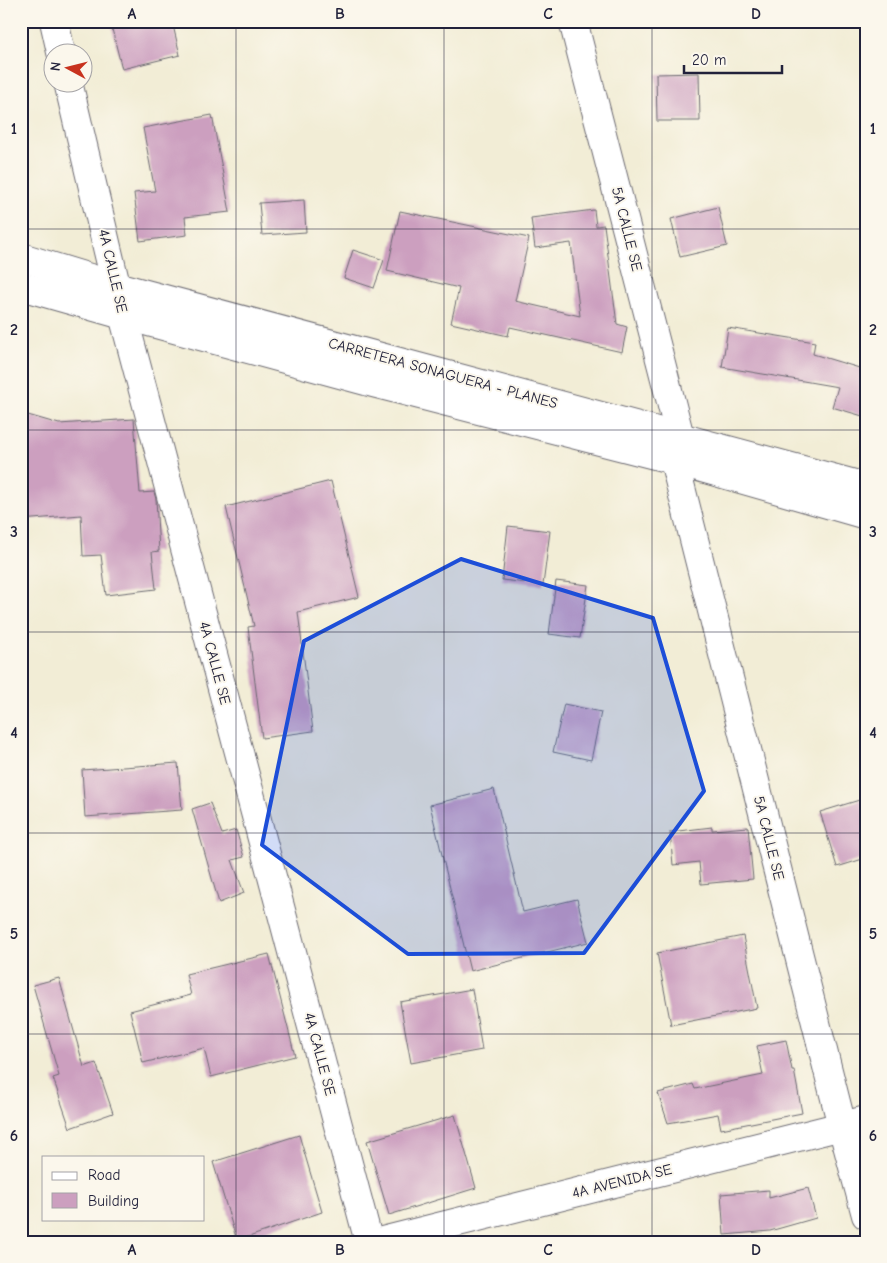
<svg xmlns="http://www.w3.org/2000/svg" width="887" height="1263" font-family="'Comic Neue',sans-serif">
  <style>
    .building { fill: #cc9fbf }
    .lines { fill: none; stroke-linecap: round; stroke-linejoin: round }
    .street-casing { stroke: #6b6971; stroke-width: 30 }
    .secondary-casing { stroke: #6b6971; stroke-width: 30 }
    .street { stroke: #fff; stroke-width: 28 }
    .secondary { stroke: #fff; stroke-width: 28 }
    .marked { fill: #1d4ed8; fill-opacity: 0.2; stroke: #1d4ed8; stroke-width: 4; stroke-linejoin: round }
    .grid { fill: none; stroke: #22223b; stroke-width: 1; stroke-opacity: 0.55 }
    .labels { text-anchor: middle; stroke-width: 4; stroke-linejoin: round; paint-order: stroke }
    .street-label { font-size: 15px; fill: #22223b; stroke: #fbf7ec }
    .neatline { fill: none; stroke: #22223b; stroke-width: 2 }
    .grid-label { font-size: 16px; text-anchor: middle; font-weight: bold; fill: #22223b }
  </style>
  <rect width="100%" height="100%" fill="#fbf7ec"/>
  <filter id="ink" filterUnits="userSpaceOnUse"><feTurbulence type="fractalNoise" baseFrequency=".02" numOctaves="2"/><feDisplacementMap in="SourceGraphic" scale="10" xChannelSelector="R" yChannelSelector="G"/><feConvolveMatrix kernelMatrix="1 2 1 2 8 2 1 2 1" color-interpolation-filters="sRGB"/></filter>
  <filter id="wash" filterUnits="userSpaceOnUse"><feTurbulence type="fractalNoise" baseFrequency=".0096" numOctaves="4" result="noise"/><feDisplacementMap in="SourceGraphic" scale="20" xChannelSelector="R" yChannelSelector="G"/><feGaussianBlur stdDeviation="1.12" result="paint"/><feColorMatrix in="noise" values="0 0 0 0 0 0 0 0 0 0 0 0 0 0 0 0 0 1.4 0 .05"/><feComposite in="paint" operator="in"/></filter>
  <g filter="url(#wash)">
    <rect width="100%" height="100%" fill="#f2edd6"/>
    <g id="blocks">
      <!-- building -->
      <g class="building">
        <polygon points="129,21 172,21 180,55 122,69 111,25"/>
        <polygon points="699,73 700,121 657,121 656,74"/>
        <polygon points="212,115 230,212 185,217 187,235 140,241 134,193 155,191 143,128"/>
        <polygon points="304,200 306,232 262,235 259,203"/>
        <polygon points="718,207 727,246 680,257 671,219"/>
        <polygon points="594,210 596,226 604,225 617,324 627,327 622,352 510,327 508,336 451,323 459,288 387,271 400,211 529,238 515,301 580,316 571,243 535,248 531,218"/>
        <polygon points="353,250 384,260 374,288 344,278"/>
        <polygon points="728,328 815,342 813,354 866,370 866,417 832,407 838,387 722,367"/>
        <polygon points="21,413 59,424 134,419 140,493 154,492 156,499 159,551 152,552 156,589 106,595 101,555 83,556 81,515 21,520"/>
        <polygon points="331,481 359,597 298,612 313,731 262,738 248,627 254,626 226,507"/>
        <polygon points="508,526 550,531 543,585 502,580"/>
        <polygon points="556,581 588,585 580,638 549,634"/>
        <polygon points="564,704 601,712 591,760 553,752"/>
        <polygon points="178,763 182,810 85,817 82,770"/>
        <polygon points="494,789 523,912 577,899 588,942 470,971 430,805"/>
        <polygon points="866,798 866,858 837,867 820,812"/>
        <polygon points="210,803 222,834 236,830 244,857 232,860 244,893 219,903 192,809"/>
        <polygon points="712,827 712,830 748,827 753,879 701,884 699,862 673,865 670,832"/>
        <polygon points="743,936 757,1008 671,1025 657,953"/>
        <polygon points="269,954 295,1056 211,1077 204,1048 143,1063 130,1011 191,995 186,974"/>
        <polygon points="59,978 84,1067 96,1063 113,1113 70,1128 53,1078 59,1076 33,985"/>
        <polygon points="472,989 482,1050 411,1063 400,1002"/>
        <polygon points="786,1040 792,1070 794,1070 802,1113 721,1129 718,1114 668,1123 658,1093 693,1084 695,1089 763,1075 757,1046"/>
        <polygon points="455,1115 476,1188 389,1215 367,1141"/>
        <polygon points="299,1135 322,1212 237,1241 213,1162"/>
        <polygon points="808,1188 816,1218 770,1231 724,1235 721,1194 769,1190 769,1198"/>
      </g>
    </g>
  </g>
  <g filter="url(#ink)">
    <use href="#blocks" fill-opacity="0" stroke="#6b6971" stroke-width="1"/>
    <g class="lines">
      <defs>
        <g id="street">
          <polyline points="54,21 61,52"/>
          <polyline points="573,21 680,437"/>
          <polyline points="68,82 123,315 369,1242"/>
          <polyline points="674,460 842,1126 866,1215"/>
          <polyline points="378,1242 866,1120"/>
        </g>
        <g id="secondary">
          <polyline points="21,257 116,286 866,487"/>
          <polyline points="21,286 123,315 373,383 674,460 866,515"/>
        </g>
      </defs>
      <!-- street casing -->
      <use href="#street" class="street-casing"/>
      <!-- secondary casing -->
      <use href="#secondary" class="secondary-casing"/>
      <!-- street -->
      <use href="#street" class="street"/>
      <!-- secondary -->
      <use href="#secondary" class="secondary"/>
    </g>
  </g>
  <!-- marked area -->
  <path class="marked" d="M461,559L653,618L704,791L584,953L408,954L262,845L304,641Z"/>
  <!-- grid -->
  <path class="grid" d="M236,21V1242M444,21V1242M652,21V1242M21,229H866M21,430H866M21,632H866M21,833H866M21,1034H866"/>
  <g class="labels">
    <!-- street labels -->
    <g class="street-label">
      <text transform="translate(627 229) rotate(76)" y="5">5A CALLE SE</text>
      <text transform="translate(113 271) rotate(77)" y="5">4A CALLE SE</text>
      <text transform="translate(443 373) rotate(15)" y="5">CARRETERA SONAGUERA - PLANES</text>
      <text transform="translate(215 663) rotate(75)" y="5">4A CALLE SE</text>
      <text transform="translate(769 838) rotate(76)" y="5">5A CALLE SE</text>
      <text transform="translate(320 1054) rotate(75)" y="5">4A CALLE SE</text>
      <text transform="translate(622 1181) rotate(-14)" y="5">4A AVENIDA SE</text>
    </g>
  </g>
  <!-- margin -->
  <rect width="887" height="1263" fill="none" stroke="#fbf7ec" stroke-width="55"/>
  <!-- legend -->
  <rect x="42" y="1156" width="162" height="65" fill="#fbf7ec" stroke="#a4a2a5"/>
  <rect x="52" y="1172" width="25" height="8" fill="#ffffff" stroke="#a4a2a5"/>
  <text x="88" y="1180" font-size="15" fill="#22223b">Road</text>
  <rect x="52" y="1193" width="25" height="15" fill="#cc9fbf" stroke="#a4a2a5"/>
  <text x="88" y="1206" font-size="15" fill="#22223b">Building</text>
  <!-- north arrow -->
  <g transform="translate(68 68) rotate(277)"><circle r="24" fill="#fbf7ec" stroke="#a4a2a5"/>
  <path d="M0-4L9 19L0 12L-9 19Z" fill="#c8321e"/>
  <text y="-8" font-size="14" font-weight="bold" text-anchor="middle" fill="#22223b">N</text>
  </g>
  <!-- scale -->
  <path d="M684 65v8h98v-8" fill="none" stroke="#22223b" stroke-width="2.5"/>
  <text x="692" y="65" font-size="15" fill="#22223b" stroke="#fbf7ec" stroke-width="4" paint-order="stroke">20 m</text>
  <rect x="28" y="28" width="832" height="1208" class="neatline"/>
  <g class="grid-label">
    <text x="132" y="19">A</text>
    <text x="340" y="19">B</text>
    <text x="548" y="19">C</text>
    <text x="756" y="19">D</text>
    <text x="14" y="134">1</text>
    <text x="873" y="134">1</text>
    <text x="14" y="335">2</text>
    <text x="873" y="335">2</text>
    <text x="14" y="537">3</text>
    <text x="873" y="537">3</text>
    <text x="14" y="738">4</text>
    <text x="873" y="738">4</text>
    <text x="14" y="939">5</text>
    <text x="873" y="939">5</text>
    <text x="14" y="1141">6</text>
    <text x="873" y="1141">6</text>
    <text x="132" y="1255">A</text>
    <text x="340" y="1255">B</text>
    <text x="548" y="1255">C</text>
    <text x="756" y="1255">D</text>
  </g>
</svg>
